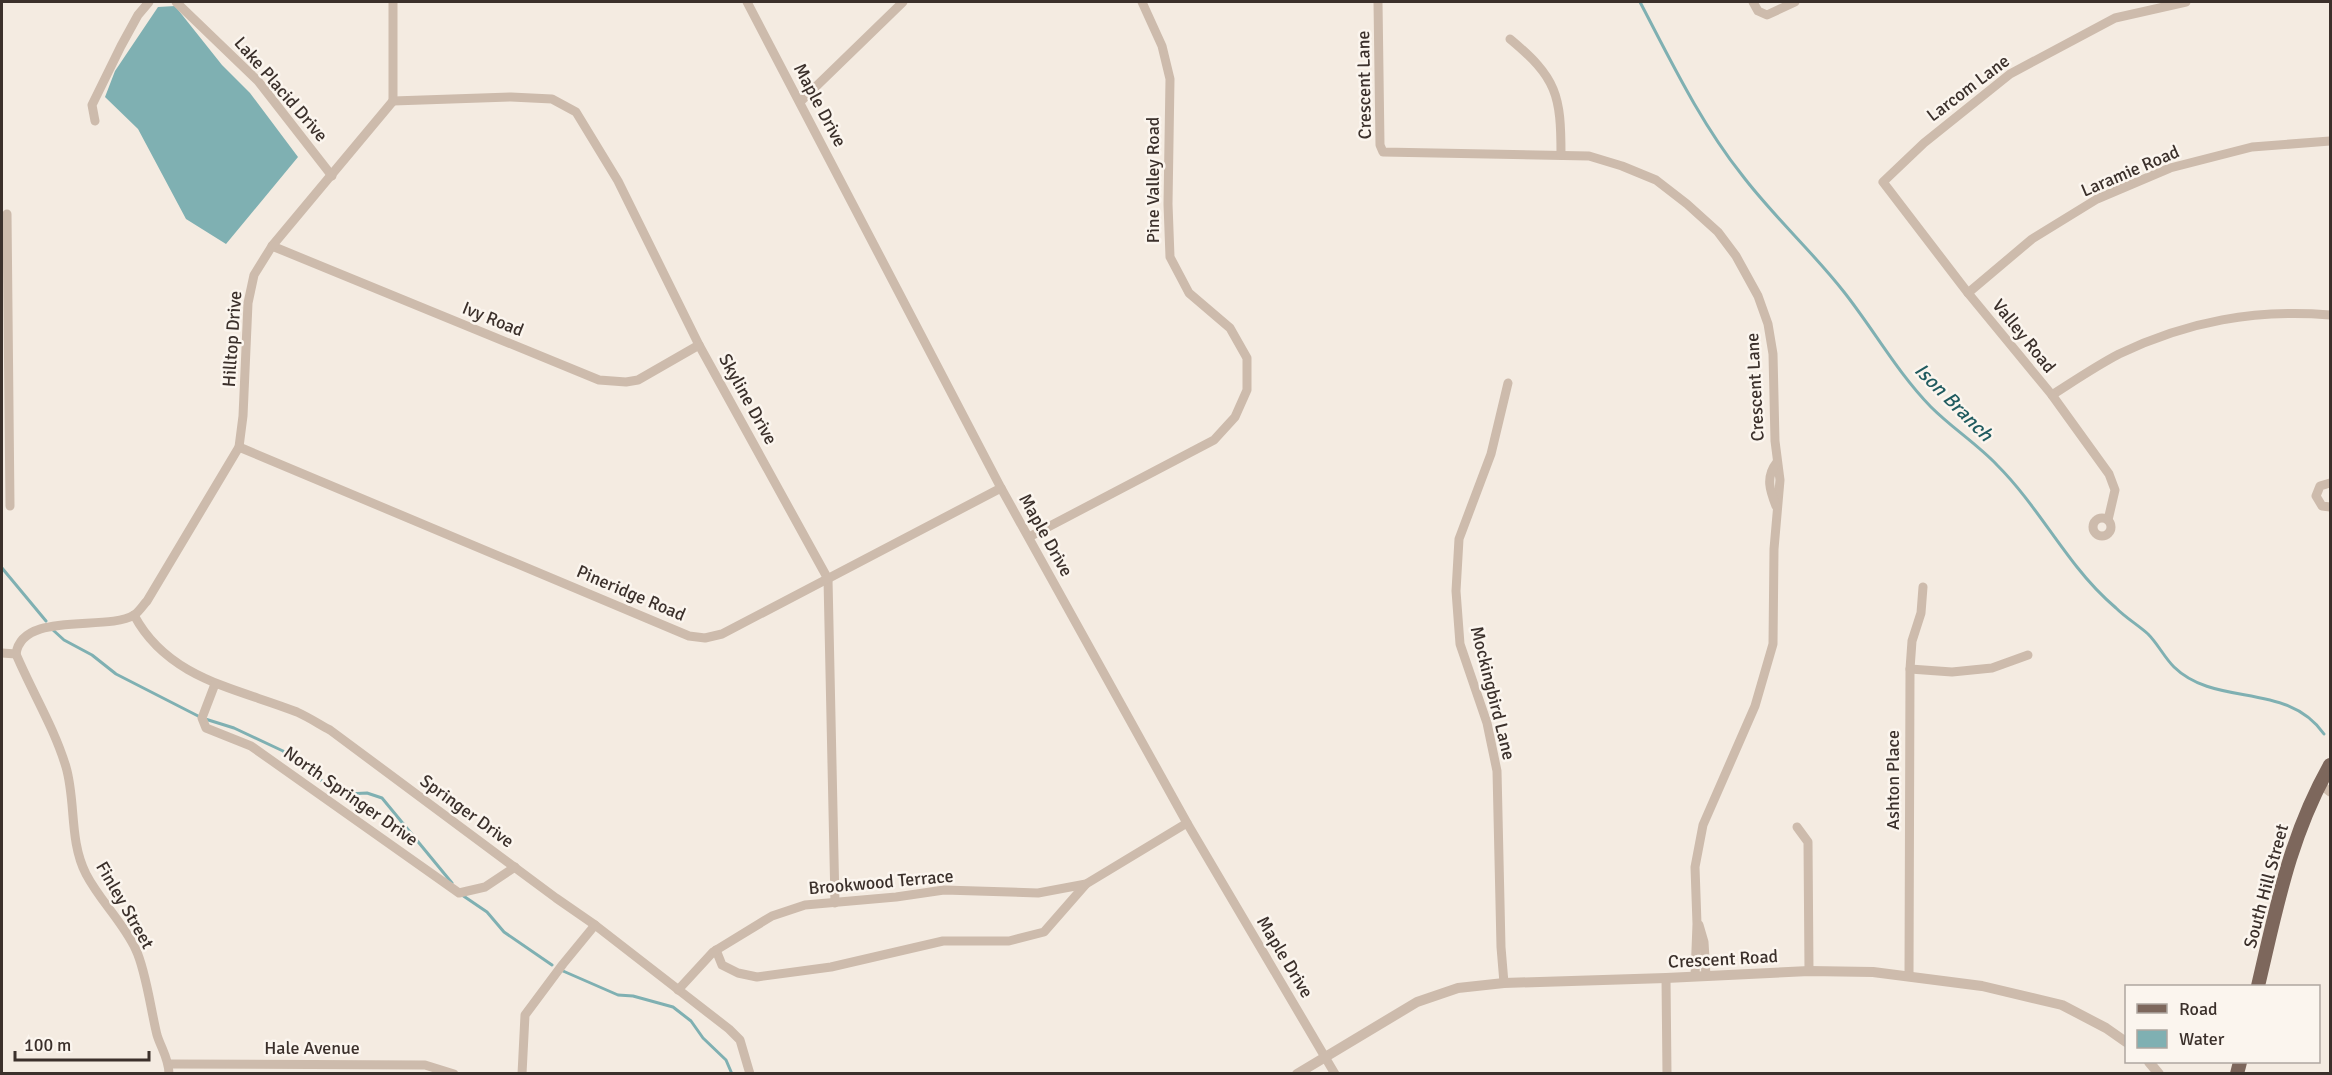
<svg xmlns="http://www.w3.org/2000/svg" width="2332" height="1075" font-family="Signika,sans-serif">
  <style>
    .water { fill: #7fb0b2 }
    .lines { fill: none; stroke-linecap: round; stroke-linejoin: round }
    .stream { stroke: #7fb0b2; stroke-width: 3 }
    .minor { stroke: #cdbbac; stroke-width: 9 }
    .tertiary { stroke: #cdbbac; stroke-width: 10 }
    .primary { stroke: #7d675c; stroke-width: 14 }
    .labels { text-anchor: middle; stroke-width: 5; stroke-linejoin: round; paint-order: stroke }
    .street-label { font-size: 18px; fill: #3b302b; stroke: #fbf5ee }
    .water-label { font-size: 20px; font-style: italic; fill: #1f5a5e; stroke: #fbf5ee }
  </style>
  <rect width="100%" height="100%" fill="#f4ebe1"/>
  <!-- water -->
  <polygon class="water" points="175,6 222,65 250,93 298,157 226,244 186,219 138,129 105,97 115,71 158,7"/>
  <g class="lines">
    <!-- stream -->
    <g class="stream">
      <path d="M1640,2C1671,61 1700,122 1742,175C1773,216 1812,251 1844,292C1874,330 1897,372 1931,407C1952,428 1977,444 1997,465C2028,496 2050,533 2077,567C2088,581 2102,596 2116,608C2126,618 2138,625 2148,634C2158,644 2164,657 2174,667C2216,708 2287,681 2324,734"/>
      <polyline points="2,568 46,621"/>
      <polyline points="53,630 64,640 92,655 116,674 202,718 234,728 283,751 331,788 347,794 367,793 382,798 452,883"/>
      <polyline points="462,895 487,912 504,932 552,965"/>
      <polyline points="563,971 618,995 633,996 673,1007 691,1021 703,1038 726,1060 732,1074"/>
    </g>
    <!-- minor -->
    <g class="minor">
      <polyline points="176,2 258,81 332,176"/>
      <polyline points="747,2 1001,488 1187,823 1335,1074"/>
      <polyline points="1378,2 1380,145 1383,152 1589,156 1622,166 1656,180 1687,204 1718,232 1736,256 1758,296 1768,324 1773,354 1775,441 1780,480 1774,549 1773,644 1755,706 1703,825 1695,867 1697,924 1695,976"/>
      <polyline points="1753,2 1758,11 1767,15 1795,2"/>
      <path d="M1510,39C1557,78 1561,95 1561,155"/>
      <polyline points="393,101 511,97 552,99 576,112 618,181 699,345 828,579 835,903"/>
      <polyline points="393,101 393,2"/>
      <polyline points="800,102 903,2"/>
      <polyline points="95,121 92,105 121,46 138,15 149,2"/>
      <polyline points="7,214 10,506"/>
      <polyline points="272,246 599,380 626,382 638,380 699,345"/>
      <polyline points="1968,293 2032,239 2097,199 2170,168 2252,147 2330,141"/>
      <path d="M2052,395C2074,381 2096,366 2119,354C2188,321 2255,309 2330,315"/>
      <polyline points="239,447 689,636 705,638 722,634 1001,488"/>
      <polyline points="2330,483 2320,486 2316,496 2322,506 2330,507"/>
      <path d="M1776,506C1770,491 1765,477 1777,462"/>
      <circle cx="2102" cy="527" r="9"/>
      <polyline points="2108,520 2115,490 2109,474 2052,395 1968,293 1883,182 1924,143 2010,74 2115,18 2186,2"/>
      <polyline points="1029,537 1214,440 1235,417 1247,390 1247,358 1230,328 1189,293 1170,257 1168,204 1170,79 1162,46 1142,2"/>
      <path d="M134,615C168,679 236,688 297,712C308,717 319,724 330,730L556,898L595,925L729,1029L740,1040L750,1074"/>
      <path d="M2,653L16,654C22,610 107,632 134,615C139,612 143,605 147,601L239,447L243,416L248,303L254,275L272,246L393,101"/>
      <path d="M16,654C32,692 54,727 66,767C76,801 69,841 86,874C100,901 123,922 136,950C146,971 151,1011 157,1035C161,1048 169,1059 169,1074"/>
      <polyline points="1910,669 1952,672 1992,668 2028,655"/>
      <polyline points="215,684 202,718 206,728 251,746 459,893 485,887 515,867"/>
      <polyline points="2320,784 2330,792"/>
      <polyline points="1797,827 1808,842 1809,971"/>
      <polyline points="1699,925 1704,942 1706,976"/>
      <polyline points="716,950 722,965 738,973 757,977 831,967 943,941 1009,941 1044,932 1086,884"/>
      <polyline points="1909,976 1910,669 1912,641 1921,613 1923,587"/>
      <polyline points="1666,978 1667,1074"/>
      <polyline points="1504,983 1501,947 1497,771 1487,723 1460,644 1456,591 1459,539 1491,454 1508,383"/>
      <polyline points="678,990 713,952 772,916 805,905 896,897 944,890 1038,893 1086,884 1187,823"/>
      <polyline points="169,1064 425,1065 454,1074"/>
      <polyline points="522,1074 525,1015 563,964 595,925"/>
    </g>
    <!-- tertiary -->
    <g class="tertiary">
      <polyline points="2149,1062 2159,1074"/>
      <polyline points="1297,1074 1417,1002 1458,988 1504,983 1666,978 1809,971 1873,972 1982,986 2062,1005 2106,1028 2126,1042"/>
    </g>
    <!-- primary -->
    <g class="primary">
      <path d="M2258,986C2277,906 2289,838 2330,765"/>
      <polyline points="2237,1074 2240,1062"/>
    </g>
  </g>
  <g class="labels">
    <!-- street labels -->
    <g class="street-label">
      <text transform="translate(1364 85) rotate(-91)" y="6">Crescent Lane</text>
      <text transform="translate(1968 88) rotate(-37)" y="6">Larcom Lane</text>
      <text transform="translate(281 89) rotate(49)" y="6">Lake Placid Drive</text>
      <text transform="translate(820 105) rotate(62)" y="6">Maple Drive</text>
      <text transform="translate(2130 171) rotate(-23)" y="6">Laramie Road</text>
      <text transform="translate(1153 180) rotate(-90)" y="6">Pine Valley Road</text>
      <text transform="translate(493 319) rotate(22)" y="6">Ivy Road</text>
      <text transform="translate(2024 336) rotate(51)" y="6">Valley Road</text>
      <text transform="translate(232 339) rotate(-86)" y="6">Hilltop Drive</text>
      <text transform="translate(1755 387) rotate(-93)" y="6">Crescent Lane</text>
      <text transform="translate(748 399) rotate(61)" y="6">Skyline Drive</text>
      <text transform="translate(1046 535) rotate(61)" y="6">Maple Drive</text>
      <text transform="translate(631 593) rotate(23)" y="6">Pineridge Road</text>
      <text transform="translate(1493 693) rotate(76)" y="6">Mockingbird Lane</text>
      <text transform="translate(1893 780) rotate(-90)" y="6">Ashton Place</text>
      <text transform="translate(351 796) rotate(35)" y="6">North Springer Drive</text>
      <text transform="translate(467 811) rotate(36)" y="6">Springer Drive</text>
      <text transform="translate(881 882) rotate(-5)" y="6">Brookwood Terrace</text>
      <text transform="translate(2266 886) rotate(-75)" y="6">South Hill Street</text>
      <text transform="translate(125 905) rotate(60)" y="6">Finley Street</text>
      <text transform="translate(1285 957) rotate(59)" y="6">Maple Drive</text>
      <text transform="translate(1723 959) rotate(-3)" y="6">Crescent Road</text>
      <text x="312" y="1054">Hale Avenue</text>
    </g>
    <!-- water labels -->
    <g class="water-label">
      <text transform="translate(1954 402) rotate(45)" y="7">Ison Branch</text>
    </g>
  </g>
  <!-- border -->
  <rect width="2332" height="1075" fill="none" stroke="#3b302b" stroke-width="6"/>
  <!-- legend -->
  <rect x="2125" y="985" width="195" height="78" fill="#fbf5ee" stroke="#aea6a0" stroke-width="1.5"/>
  <rect x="2137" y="1004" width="30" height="9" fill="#7d675c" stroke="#aea6a0" stroke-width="1.5"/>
  <text x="2179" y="1015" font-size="18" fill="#3b302b">Road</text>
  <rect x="2137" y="1030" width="30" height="18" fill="#7fb0b2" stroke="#aea6a0" stroke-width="1.5"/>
  <text x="2179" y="1045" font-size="18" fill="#3b302b">Water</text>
  <!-- scale -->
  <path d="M15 1051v9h134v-9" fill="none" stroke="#3b302b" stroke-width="3"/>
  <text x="24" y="1051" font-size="18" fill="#3b302b" stroke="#fbf5ee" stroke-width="4.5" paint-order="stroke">100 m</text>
</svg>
